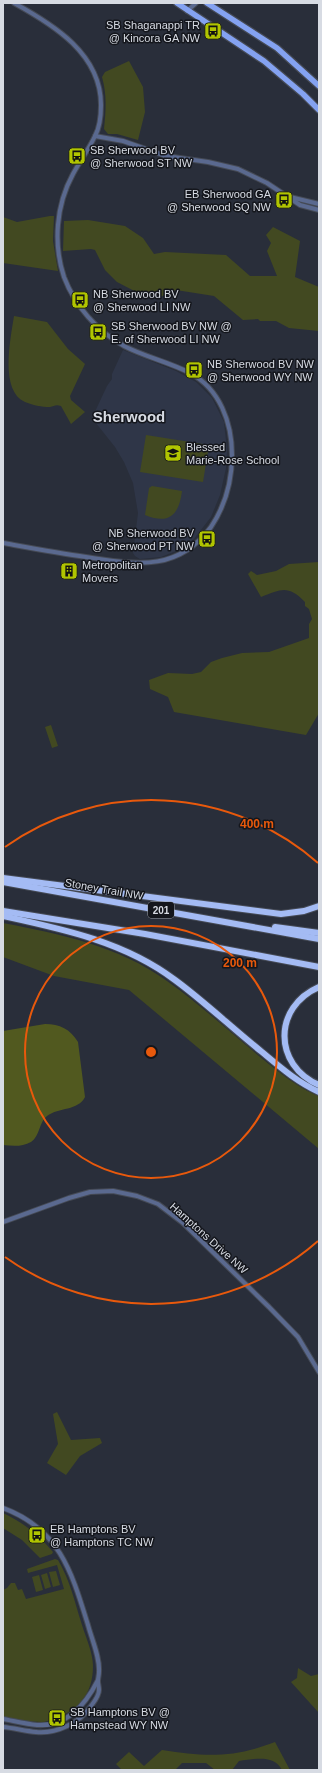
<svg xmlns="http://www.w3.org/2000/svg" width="322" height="1773" font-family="Helvetica,sans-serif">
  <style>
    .built { fill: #2f3648 }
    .green { fill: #424921 }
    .water { fill: #51591f }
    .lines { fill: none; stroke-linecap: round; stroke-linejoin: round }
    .minor-casing { stroke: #454a55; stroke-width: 6 }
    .major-casing { stroke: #454a55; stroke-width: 8 }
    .highway-casing { stroke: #454a55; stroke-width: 8 }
    .minor { stroke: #5a698f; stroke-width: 4 }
    .major { stroke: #84a2f1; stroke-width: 5.5 }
    .highway { stroke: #a4bbf4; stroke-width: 6 }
    .ring { fill: none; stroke: #e8590c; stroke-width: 2 }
    .labels { text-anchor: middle; stroke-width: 3; stroke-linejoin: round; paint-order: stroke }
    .shield { fill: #14161c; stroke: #9ca0a7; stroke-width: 1 }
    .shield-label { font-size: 10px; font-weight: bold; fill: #d7dbe3 }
    .poi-label { font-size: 11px; fill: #d7dbe3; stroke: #14161c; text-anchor: start }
    .street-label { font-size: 11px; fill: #d7dbe3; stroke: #14161c }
    .district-label { font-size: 15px; font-weight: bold; fill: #d7dbe3; stroke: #14161c }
    .centre { fill: #e8590c; stroke: #14161c; stroke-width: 2 }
    .ring-label { font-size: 12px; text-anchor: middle; font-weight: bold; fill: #e8590c; stroke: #14161c; stroke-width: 3; stroke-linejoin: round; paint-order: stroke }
  </style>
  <rect width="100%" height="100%" fill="#292e3a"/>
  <!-- built -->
  <polygon class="built" points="123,350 176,371 196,382 212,398 224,422 227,450 226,468 220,495 211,517 193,540 176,551 161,557 140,559 135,556 133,553 138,513 133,483 124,462 115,447 92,418 107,386 112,379 112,374"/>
  <!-- green -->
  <g class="green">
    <path d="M129,61L143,87L145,112L138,140L117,134H108L104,129C106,110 107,95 102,77L105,72Z"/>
    <polygon points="50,216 54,216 53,241 58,271 3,263 3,217 17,222"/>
    <polygon points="88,220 125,226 143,238 154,254 165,252 226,255 250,276 277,276 267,251 271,243 266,235 273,227 300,241 295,277 319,287 319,331 289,328 276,321 260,321 258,319 243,320 214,296 176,290 158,298 144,296 117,282 105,270 95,250 91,249 63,251 64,221"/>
    <path d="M14,316L47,322L68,349L85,364L70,396L71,400L85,412L71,424L61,406C56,404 54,406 50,407C42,407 32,405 25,402C0,391 10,341 14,316Z"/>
    <polygon points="146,435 209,445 203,482 140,472"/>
    <path d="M152,486L182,491C179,515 169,525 145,515L149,488Z"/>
    <path d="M319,562V713L306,735L174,712L168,697L150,689L149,680L168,673L192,674L201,672L211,662L222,658L242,653L269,652L309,638V624L312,619L309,609L305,606V602C288,585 282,589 261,597L248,574L251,571L257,575L276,571L289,564Z"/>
    <polygon points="51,725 58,746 52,748 45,727"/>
    <path d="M3,923C60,934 119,946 167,981C197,1002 224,1027 252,1050C270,1065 297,1088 319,1096V1149L129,990L54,976L3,957Z"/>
    <polygon points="57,1412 71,1440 100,1438 102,1443 80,1456 66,1475 47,1463 58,1444 53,1414"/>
    <path d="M3,1513C24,1523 39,1535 53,1552L52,1554L40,1558L22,1540L3,1528Z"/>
    <path d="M55,1559L58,1560C70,1580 75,1603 82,1625C86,1638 93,1653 93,1666C93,1693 79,1710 56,1718C51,1720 46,1722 42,1722C29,1722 16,1719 3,1717V1590L7,1588L11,1583H15L18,1590L22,1589L26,1599L64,1589L57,1565L28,1573L27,1569Z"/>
    <polygon points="56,1571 60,1585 53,1587 49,1572"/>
    <polygon points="47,1573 51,1587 45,1589 41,1575"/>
    <polygon points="39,1575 43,1590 36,1592 32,1577"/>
    <polygon points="298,1668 311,1676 319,1674 319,1713 291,1682 297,1678"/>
    <path d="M275,1742L290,1770H282C274,1754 254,1759 239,1761L232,1770H215L206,1763H182L175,1770H122L116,1764L129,1752L144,1766L162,1750C206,1757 233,1758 275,1742Z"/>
  </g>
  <!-- water -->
  <path class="water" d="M45,1024C60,1024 70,1029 78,1042L85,1097C78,1111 59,1107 47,1116C39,1122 40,1136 31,1142C22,1147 13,1146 3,1145V1031Z"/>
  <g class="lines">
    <defs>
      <g id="minor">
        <polyline points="187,11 196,3"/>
        <polyline points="95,136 123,141 166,156 208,162 238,169 267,183 300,205 319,210"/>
        <polyline points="290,197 319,204"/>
        <path d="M3,543C31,548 58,553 86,557C135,564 177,573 211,527C225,506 232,481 232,455C232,423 220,389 190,373C169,362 145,357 124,346C97,331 75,306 64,277C53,244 56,205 73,174C80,161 89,149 95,136C100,127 101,115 101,105C101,54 54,25 14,3"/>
        <polyline points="3,1222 69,1198 90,1192 113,1191 137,1196 158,1204 183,1223 269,1307 298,1337 319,1372"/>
        <path d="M3,1508C60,1529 72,1573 88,1625C92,1640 100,1657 99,1672C99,1675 98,1678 98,1681C98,1684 99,1687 99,1690C99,1696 94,1702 91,1706C80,1723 56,1734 36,1732C25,1731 14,1728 3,1727"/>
        <path d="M3,1719C14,1721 26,1724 37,1725C67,1727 86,1704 98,1680"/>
      </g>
      <g id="major">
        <polyline points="177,3 264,61 303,94 319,110"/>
        <polyline points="207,3 277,48 319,86"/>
      </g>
      <g id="highway">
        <polyline points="3,878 281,914 304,911 319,906"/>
        <polyline points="3,882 319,939"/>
        <polyline points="3,911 145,934 319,967"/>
        <path d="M3,916C63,929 125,942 175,980C205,1002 233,1029 262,1052C280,1067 297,1082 319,1092"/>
        <polyline points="275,927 319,933"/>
        <path d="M319,987C273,1007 273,1065 319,1085"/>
      </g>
    </defs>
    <!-- minor casing -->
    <use href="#minor" class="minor-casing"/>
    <!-- major casing -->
    <use href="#major" class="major-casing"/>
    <!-- highway casing -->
    <use href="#highway" class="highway-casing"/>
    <!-- minor -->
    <use href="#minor" class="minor"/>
    <!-- major -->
    <use href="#major" class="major"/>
    <!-- highway -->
    <use href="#highway" class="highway"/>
  </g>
  <!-- distance rings -->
  <g class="ring">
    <circle cx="151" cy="1052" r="126"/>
    <path d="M318 1241A252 252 0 0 1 5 1257M5 847A252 252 0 0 1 318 863"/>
  </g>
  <!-- icons -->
  <defs>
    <symbol id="bus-square" viewBox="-11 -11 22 22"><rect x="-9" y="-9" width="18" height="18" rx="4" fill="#b1c500" stroke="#14161c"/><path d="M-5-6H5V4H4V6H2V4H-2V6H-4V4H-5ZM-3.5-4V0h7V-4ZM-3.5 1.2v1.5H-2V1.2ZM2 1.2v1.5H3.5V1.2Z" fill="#111"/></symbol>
    <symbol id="school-square" viewBox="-11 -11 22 22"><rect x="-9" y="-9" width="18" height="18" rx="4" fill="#b1c500" stroke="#14161c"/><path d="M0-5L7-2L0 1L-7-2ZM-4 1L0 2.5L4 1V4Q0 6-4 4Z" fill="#111"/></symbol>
    <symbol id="building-square" viewBox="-11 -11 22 22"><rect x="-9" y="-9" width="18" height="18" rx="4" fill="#b1c500" stroke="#14161c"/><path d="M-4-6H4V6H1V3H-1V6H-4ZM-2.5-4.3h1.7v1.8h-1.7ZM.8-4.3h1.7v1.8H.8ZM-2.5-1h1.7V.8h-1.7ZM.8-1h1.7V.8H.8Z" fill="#111"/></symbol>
  </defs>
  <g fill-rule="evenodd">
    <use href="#bus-square" x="203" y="21" width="20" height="20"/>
    <use href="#bus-square" x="67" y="146" width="20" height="20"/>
    <use href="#bus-square" x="274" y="190" width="20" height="20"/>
    <use href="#bus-square" x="70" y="290" width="20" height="20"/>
    <use href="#bus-square" x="88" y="322" width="20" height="20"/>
    <use href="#bus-square" x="184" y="360" width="20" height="20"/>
    <use href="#school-square" x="163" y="443" width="20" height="20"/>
    <use href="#bus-square" x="197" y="529" width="20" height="20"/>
    <use href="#building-square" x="59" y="561" width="20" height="20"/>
    <use href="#bus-square" x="27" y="1525" width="20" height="20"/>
    <use href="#bus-square" x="47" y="1708" width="20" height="20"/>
  </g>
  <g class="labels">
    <!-- shield labels -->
    <rect class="shield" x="148" y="902" width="26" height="16" rx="3"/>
    <g class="shield-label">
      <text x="161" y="914">201</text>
    </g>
    <!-- poi labels -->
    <g class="poi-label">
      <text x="200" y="29" text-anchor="end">SB Shaganappi TR<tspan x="200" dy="13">@ Kincora GA NW</tspan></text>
      <text x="90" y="154">SB Sherwood BV<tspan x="90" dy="13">@ Sherwood ST NW</tspan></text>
      <text x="271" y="198" text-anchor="end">EB Sherwood GA<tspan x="271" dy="13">@ Sherwood SQ NW</tspan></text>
      <text x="93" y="298">NB Sherwood BV<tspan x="93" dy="13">@ Sherwood LI NW</tspan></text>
      <text x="111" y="330">SB Sherwood BV NW @<tspan x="111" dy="13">E. of Sherwood LI NW</tspan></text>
      <text x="207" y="368">NB Sherwood BV NW<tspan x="207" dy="13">@ Sherwood WY NW</tspan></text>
      <text x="186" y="451">Blessed<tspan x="186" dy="13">Marie-Rose School</tspan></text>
      <text x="194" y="537" text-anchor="end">NB Sherwood BV<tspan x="194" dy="13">@ Sherwood PT NW</tspan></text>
      <text x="82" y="569">Metropolitan<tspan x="82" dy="13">Movers</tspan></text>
      <text x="50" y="1533">EB Hamptons BV<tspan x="50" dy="13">@ Hamptons TC NW</tspan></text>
      <text x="70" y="1716">SB Hamptons BV @<tspan x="70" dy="13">Hampstead WY NW</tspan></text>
    </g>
    <!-- street labels -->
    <g class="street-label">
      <text transform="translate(104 889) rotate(10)" y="4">Stoney Trail NW</text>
      <text transform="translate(209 1238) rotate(42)" y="4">Hamptons Drive NW</text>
    </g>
    <!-- district labels -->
    <g class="district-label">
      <text x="129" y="422">Sherwood</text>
    </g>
  </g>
  <circle cx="151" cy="1052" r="6" class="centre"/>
  <g class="ring-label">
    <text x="257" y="828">400 m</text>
    <text x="240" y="967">200 m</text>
  </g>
  <!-- border -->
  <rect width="322" height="1773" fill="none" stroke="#d7dbe3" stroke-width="8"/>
</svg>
